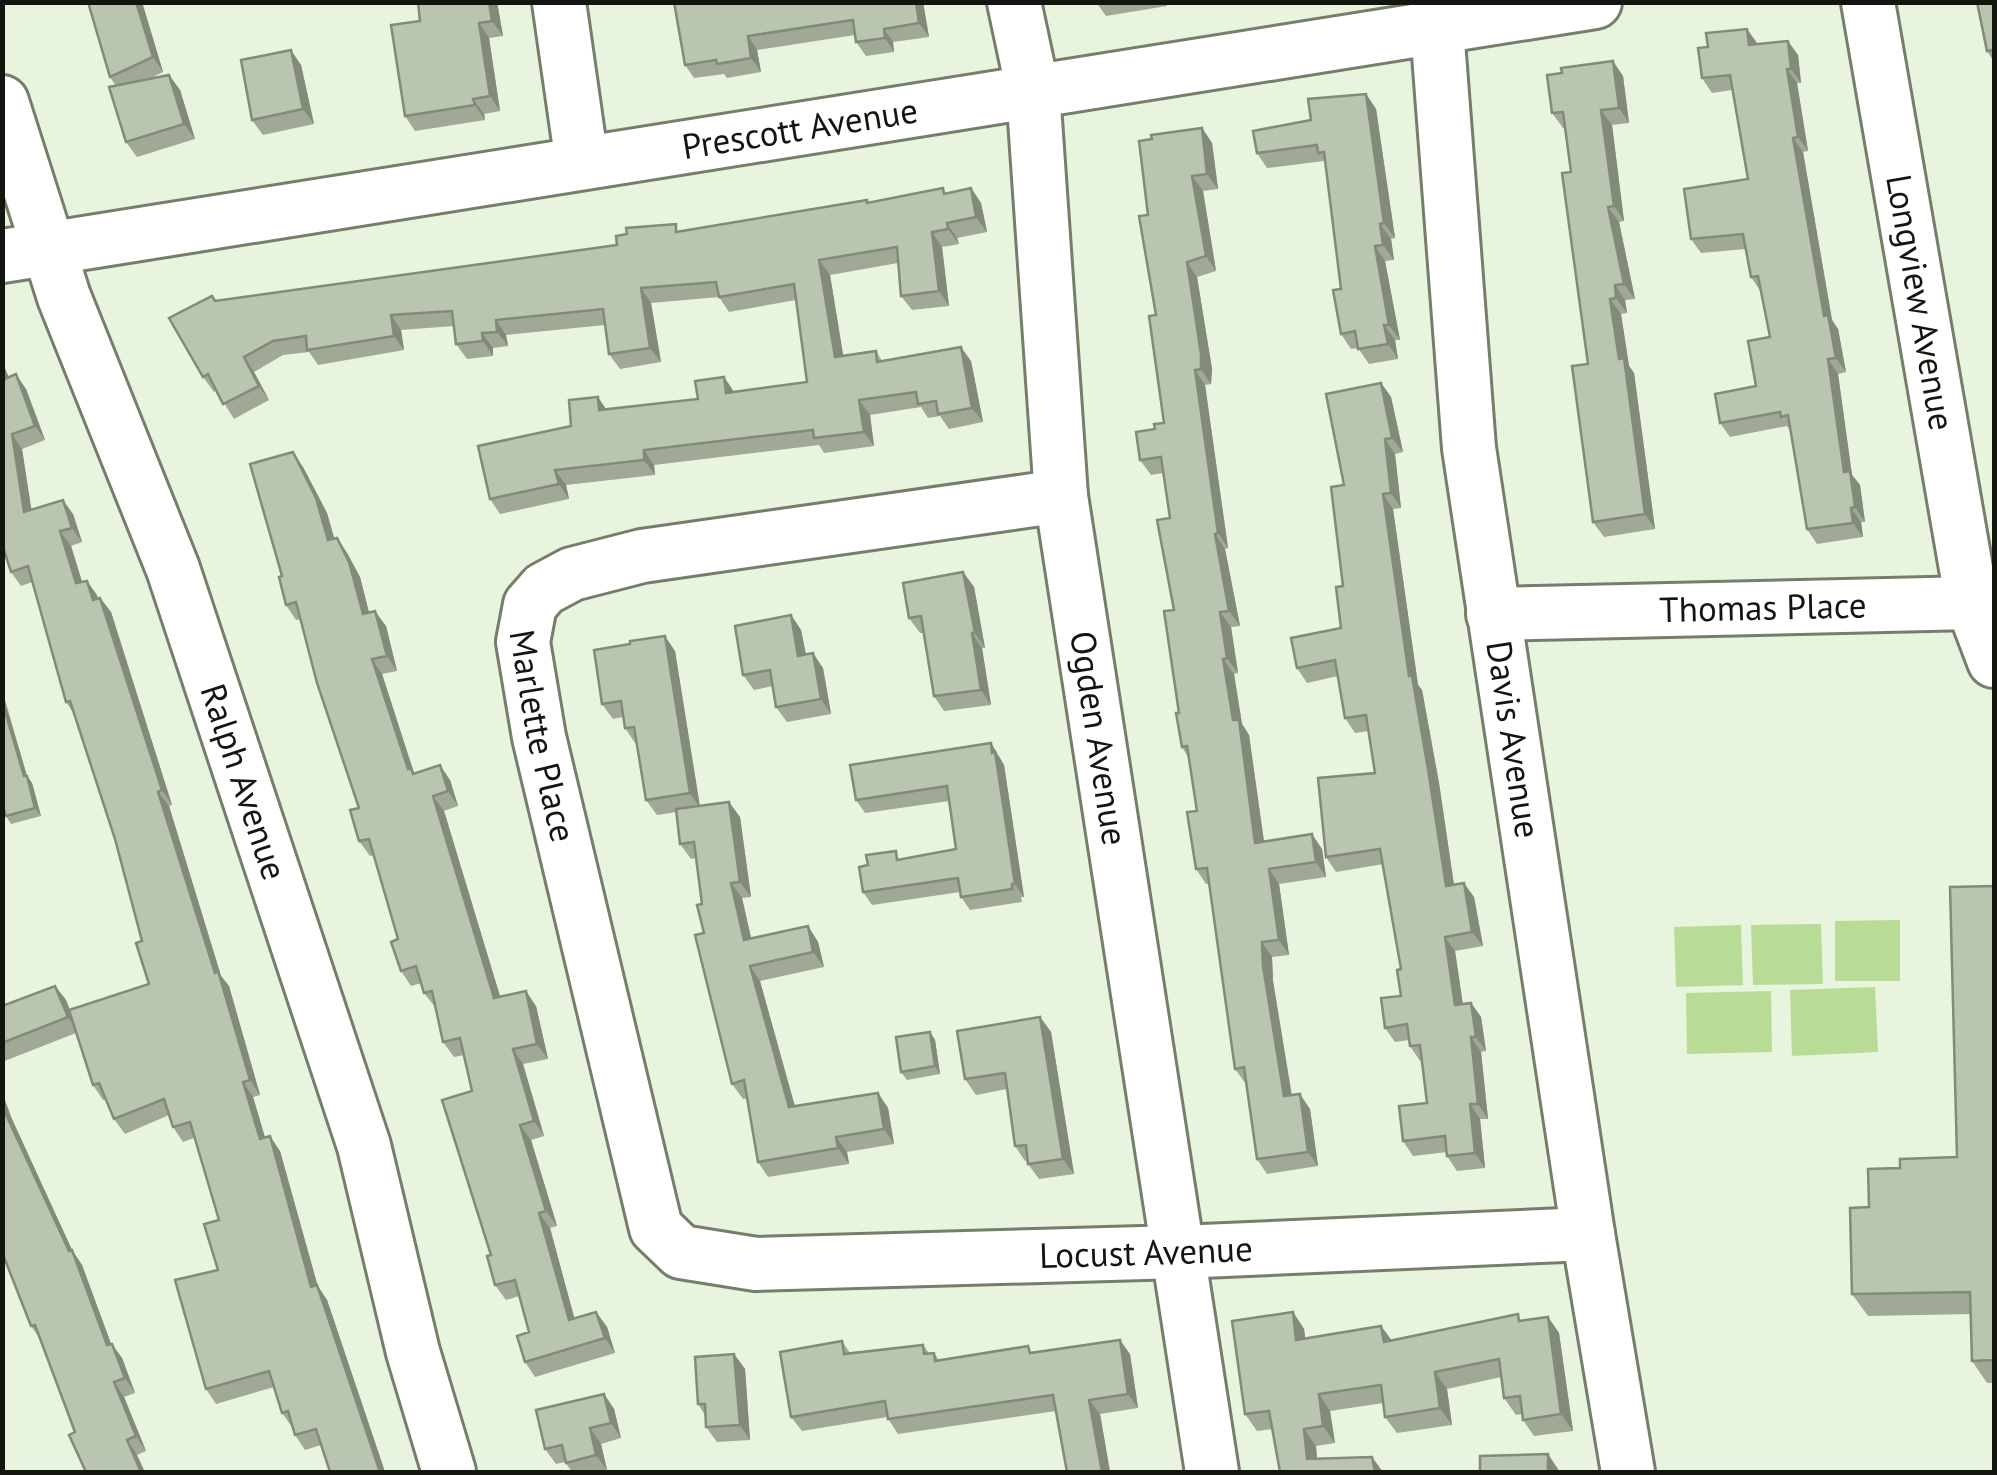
<svg xmlns="http://www.w3.org/2000/svg" width="1997" height="1475" font-family="'PT Sans',sans-serif">
  <style>
    .pitch { fill: #b8dc96 }
    .lines { fill: none; stroke-linecap: round; stroke-linejoin: round }
    .minor-casing { stroke: #747e6b; stroke-width: 58 }
    .minor { stroke: #fff; stroke-width: 52 }
    .wall { fill: #9fa996 }
    .shaded-wall { fill: #828a7a }
    .building { fill: #b9c5af; stroke: #828a7a; stroke-width: 2.5 }
    .labels { text-anchor: middle; stroke-width: 8; stroke-linejoin: round; paint-order: stroke }
    .street-label { font-size: 35px; fill: #12160f; stroke: #fff }
  </style>
  <rect width="100%" height="100%" fill="#e8f4dd"/>
  <!-- pitch -->
  <g class="pitch">
    <polygon points="1900,920 1900,981 1835,981 1835,921"/>
    <polygon points="1821,924 1823,984 1753,985 1751,925"/>
    <polygon points="1741,925 1743,985 1676,987 1674,927"/>
    <polygon points="1875,987 1878,1052 1792,1056 1790,990"/>
    <polygon points="1771,991 1772,1052 1687,1054 1686,993"/>
  </g>
  <g class="lines">
    <defs>
      <g id="minor">
        <polyline points="559,2 582,163"/>
        <path id="s1" d="M1014,2L1033,91L1061,496L1212,1472"/>
        <path id="s2" d="M1435,2L1469,448L1588,1234L1628,1472"/>
        <path id="s3" d="M1868,2L1972,603L1994,661"/>
        <path id="s4" d="M2,102L64,297L173,569L364,1146L413,1352L449,1472"/>
        <path id="s5" d="M2,256L1595,2"/>
        <path id="s6" d="M1061,496L642,556L572,574L544,589L530,605L523,642L539,737L656,1228L681,1252L756,1264L1179,1252L1588,1234"/>
        <path id="s7" d="M1493,614L1972,603"/>
      </g>
    </defs>
    <!-- minor casing -->
    <use href="#minor" class="minor-casing"/>
    <!-- minor -->
    <use href="#minor" class="minor"/>
  </g>
  <!-- wall -->
  <g class="wall">
    <polygon points="88,2 142,2 163,72 147,80 169,75 180,90 195,139 137,157 126,142 116,86 110,77"/>
    <polygon points="497,2 503,36 489,38 500,111 484,114 485,120 415,131 405,116 420,21"/>
    <polygon points="674,2 923,2 929,37 893,42 894,52 866,56 856,42 855,35 757,50 761,72 727,78 724,74 694,78 685,65"/>
    <polygon points="1096,2 1166,2 1167,6 1106,16"/>
    <polygon points="1994,2 1994,62 1987,51"/>
    <polygon points="1757,44 1798,55 1801,83 1797,83 1808,151 1803,152 1832,320 1838,329 1846,372 1838,374 1852,475 1860,485 1865,522 1861,522 1863,537 1817,544 1807,529 1790,431 1787,426 1730,437 1720,423 1756,386 1770,337 1761,292 1751,277 1746,249 1701,253 1691,239 1748,179 1732,90 1712,93 1702,78"/>
    <polygon points="301,65 314,124 263,135 252,120"/>
    <polygon points="1623,76 1629,123 1612,125 1624,221 1619,222 1635,299 1625,300 1627,313 1621,314 1629,366 1634,373 1655,529 1604,537 1593,522 1588,364 1571,172 1565,128 1563,128 1552,113"/>
    <polygon points="1366,94 1376,109 1395,238 1391,239 1394,260 1385,261 1400,340 1395,340 1398,359 1369,364 1358,348 1351,349 1341,334 1341,289 1325,163 1324,161 1267,168 1257,153 1311,120"/>
    <polygon points="1202,128 1212,143 1218,189 1203,191 1216,271 1197,277 1212,369 1211,384 1205,385 1228,548 1225,549 1240,626 1231,627 1238,673 1234,674 1242,724 1249,735 1264,841 1322,849 1326,877 1279,884 1289,955 1272,957 1273,981 1292,1095 1310,1109 1318,1166 1267,1174 1257,1159 1246,1084 1235,1069 1209,884 1206,884 1196,869 1197,811 1188,757 1182,747 1170,518 1163,473 1151,475 1140,460 1155,429 1164,423 1148,215"/>
    <polygon points="971,188 981,203 987,232 957,238 959,244 942,247 949,306 912,310 901,296 898,263 830,275 843,356 876,351 882,361 971,361 983,422 949,429 940,416 928,418 921,407 870,415 874,446 824,453 819,445 654,465 655,475 566,485 569,499 500,514 490,499 571,426 606,409 698,399 724,377 734,392 807,382 796,300 729,312 719,297 651,303 661,362 620,369 609,354 605,325 506,335 508,346 493,348 493,356 467,359 456,344 454,326 401,330 404,350 318,365 309,352 283,355 254,372 269,400 234,419 216,390 214,392 203,377 216,301 617,245 681,231 867,200 869,203 946,193"/>
    <polygon points="9,377 26,389 45,440 22,449 31,509 73,514 82,542 71,546 82,582 87,581 98,599 100,598 111,612 172,805 169,806 221,976 229,986 260,1095 253,1097 265,1138 280,1151 317,1285 327,1300 385,1472 330,1472 321,1445 305,1450 295,1435 292,1427 282,1413 274,1387 216,1404 206,1389 218,1270 219,1220 194,1138 183,1142 173,1127 169,1115 125,1134 114,1119 106,1099 103,1100 93,1085 76,1033 2,1062 2,1006 55,986 66,1000 70,1010 149,984 142,941 115,839 75,715 66,702 32,582 21,586 11,572"/>
    <polygon points="1381,383 1391,397 1403,452 1395,454 1401,508 1393,509 1418,685 1422,690 1439,783 1454,884 1474,897 1483,946 1455,951 1463,1004 1471,1003 1481,1017 1486,1051 1481,1052 1488,1119 1480,1119 1485,1168 1457,1171 1447,1156 1447,1152 1413,1156 1403,1141 1427,1103 1422,1061 1420,1061 1410,1046 1409,1040 1395,1042 1385,1028 1401,996 1401,969 1383,864 1336,872 1326,857 1375,773 1369,731 1355,733 1345,718 1338,676 1307,683 1297,668 1341,628 1344,485"/>
    <polygon points="303,467 327,513 334,538 337,538 347,553 360,577 369,612 386,626 397,671 382,674 414,773 450,780 458,806 444,811 500,996 536,1006 548,1059 523,1064 544,1136 531,1140 557,1226 550,1228 574,1318 596,1312 607,1327 615,1353 535,1377 525,1362 529,1332 519,1296 506,1300 495,1285 472,1091 464,1055 454,1057 443,1042 436,1008 424,993 421,983 411,986 401,971 398,939 374,855 370,856 359,841 359,808 301,619 296,620 286,605"/>
    <polygon points="963,572 974,587 985,648 982,648 991,705 944,711 934,696 923,633 920,633 909,618"/>
    <polygon points="791,615 801,630 806,654 823,668 831,714 787,722 776,707 773,686 754,690 743,675"/>
    <polygon points="675,651 700,806 740,817 751,897 742,898 751,938 808,926 818,942 824,967 760,981 795,1106 878,1093 888,1108 894,1144 847,1152 849,1164 768,1177 758,1162 747,1098 743,1099 732,1084 704,933 702,904 696,858 691,859 680,844 676,812 657,815 646,800 637,743 635,743 625,728 623,717 613,719 602,704"/>
    <polygon points="4,696 27,776 32,783 41,816 11,824 6,816"/>
    <polygon points="991,743 1004,765 1024,897 1021,897 1022,902 970,910 961,897 960,892 872,905 863,892 956,849 949,801 865,813 856,800"/>
    <polygon points="1994,886 1994,1383 1987,1383 1972,1361 1971,1314 1868,1316 1852,1294 1869,1207 1900,1168 1957,1157"/>
    <polygon points="1040,1017 1051,1032 1074,1174 1039,1179 1028,1164 1028,1161 1025,1161 1015,1146 1007,1089 976,1095 965,1079"/>
    <polygon points="930,1032 935,1040 940,1074 907,1080 901,1072"/>
    <polygon points="2,1092 11,1117 72,1250 82,1265 111,1344 122,1358 135,1393 124,1397 146,1451 137,1455 75,1432 41,1340 31,1326 2,1255"/>
    <polygon points="1293,1312 1304,1329 1305,1338 1392,1341 1548,1317 1559,1333 1573,1431 1534,1436 1523,1420 1522,1414 1516,1415 1504,1398 1501,1377 1447,1389 1452,1425 1397,1433 1385,1417 1383,1403 1330,1411 1335,1443 1316,1446 1317,1459 1280,1472 1272,1429 1257,1431 1245,1414"/>
    <polygon points="842,1341 850,1353 923,1345 929,1353 934,1353 939,1360 1033,1353 1130,1354 1138,1408 1100,1414 1110,1472 1067,1472 1056,1411 898,1434 887,1417 802,1431 791,1417"/>
    <polygon points="734,1354 745,1369 750,1440 717,1442 706,1427 705,1415 698,1404"/>
    <polygon points="604,1394 614,1409 621,1438 601,1444 607,1470 597,1472 572,1472 565,1462 556,1464 545,1449"/>
  </g>
  <!-- shaded-wall -->
  <g class="shaded-wall">
    <polygon points="136,2 142,2 163,72 153,57"/>
    <polygon points="489,2 497,2 503,36 492,21"/>
    <polygon points="916,2 923,2 929,37 919,23"/>
    <polygon points="479,23 489,38 500,111 490,96"/>
    <polygon points="884,29 893,42 894,52 885,38"/>
    <polygon points="1747,29 1757,43 1759,59 1749,45"/>
    <polygon points="748,36 757,50 761,72 751,58"/>
    <polygon points="1788,41 1798,55 1801,83 1791,69"/>
    <polygon points="291,50 301,65 314,124 303,109"/>
    <polygon points="1613,61 1623,76 1629,123 1619,108"/>
    <polygon points="1787,69 1797,83 1808,151 1798,137"/>
    <polygon points="169,75 180,90 195,139 184,124"/>
    <polygon points="1366,94 1376,109 1395,238 1384,223"/>
    <polygon points="473,99 484,114 485,120 475,105"/>
    <polygon points="1601,110 1612,125 1624,221 1614,206"/>
    <polygon points="1202,128 1212,143 1218,189 1207,174"/>
    <polygon points="1793,138 1803,152 1832,320 1838,329 1846,372 1836,358 1824,316"/>
    <polygon points="1192,176 1203,191 1216,271 1206,256"/>
    <polygon points="971,188 981,203 987,232 976,217"/>
    <polygon points="1608,207 1619,222 1635,299 1624,284"/>
    <polygon points="947,223 957,238 959,244 948,229"/>
    <polygon points="1380,224 1391,239 1394,260 1383,245"/>
    <polygon points="932,232 942,247 949,306 939,291"/>
    <polygon points="1375,246 1385,261 1400,340 1389,325"/>
    <polygon points="819,260 830,275 846,372 835,357"/>
    <polygon points="1187,262 1197,277 1212,369 1211,384 1201,369"/>
    <polygon points="1615,285 1625,300 1627,313 1616,298"/>
    <polygon points="641,288 651,303 661,362 650,348"/>
    <polygon points="1610,299 1621,314 1629,366 1634,373 1655,529 1645,514"/>
    <polygon points="391,315 401,330 404,350 394,336"/>
    <polygon points="496,320 506,335 508,346 497,332"/>
    <polygon points="1384,325 1395,340 1398,359 1388,344"/>
    <polygon points="482,333 493,348 493,356 483,341"/>
    <polygon points="961,347 971,361 983,422 972,408"/>
    <polygon points="244,357 254,372 269,400 259,386"/>
    <polygon points="1828,359 1838,374 1852,475 1860,485 1865,522 1855,507 1844,472"/>
    <polygon points="2,360 15,394 5,379 2,373"/>
    <polygon points="1195,370 1205,385 1228,548 1218,533"/>
    <polygon points="16,374 26,389 45,440 35,426"/>
    <polygon points="724,377 734,392 726,393"/>
    <polygon points="1381,383 1391,397 1403,452 1392,438"/>
    <polygon points="598,397 608,412 599,410"/>
    <polygon points="859,400 870,415 874,446 864,432"/>
    <polygon points="12,434 22,449 34,526 24,512"/>
    <polygon points="1385,439 1395,454 1401,508 1391,493"/>
    <polygon points="644,450 654,465 655,475 644,460"/>
    <polygon points="293,452 303,467 327,513 339,555 328,540"/>
    <polygon points="555,470 566,485 569,499 559,484"/>
    <polygon points="1383,494 1393,509 1418,685 1422,690 1439,783 1456,900 1446,886 1409,676"/>
    <polygon points="63,500 73,514 82,542 72,528"/>
    <polygon points="1851,508 1861,522 1863,537 1853,523"/>
    <polygon points="60,531 71,546 87,598 76,583"/>
    <polygon points="1215,534 1225,549 1240,626 1229,611"/>
    <polygon points="337,538 347,553 360,577 373,629 363,614"/>
    <polygon points="963,572 974,587 985,648 975,633"/>
    <polygon points="87,581 97,595 103,615 93,600"/>
    <polygon points="100,598 111,612 172,805 162,790"/>
    <polygon points="375,611 386,626 397,671 387,656"/>
    <polygon points="1220,612 1231,627 1238,673 1227,658"/>
    <polygon points="791,615 801,630 809,671 798,656"/>
    <polygon points="972,633 982,648 991,705 981,690"/>
    <polygon points="665,636 675,651 700,808 690,793"/>
    <polygon points="813,653 823,668 831,714 821,699"/>
    <polygon points="372,659 382,674 414,773 422,783 408,769"/>
    <polygon points="1223,659 1234,674 1242,724 1249,735 1266,857 1255,843"/>
    <polygon points="2,693 27,776 32,783 41,816 35,808 24,776 2,701"/>
    <polygon points="991,743 1004,765 1024,897 1015,884"/>
    <polygon points="440,765 450,780 458,806 448,791"/>
    <polygon points="158,792 169,806 221,976 229,986 260,1095 250,1080"/>
    <polygon points="433,796 444,811 505,1013 494,998"/>
    <polygon points="729,802 740,817 751,897 740,882"/>
    <polygon points="1312,834 1322,849 1326,877 1316,862"/>
    <polygon points="1269,869 1279,884 1289,955 1279,940"/>
    <polygon points="731,883 742,898 755,955 744,940"/>
    <polygon points="1464,883 1474,897 1483,946 1472,932"/>
    <polygon points="808,926 818,942 824,967 813,952"/>
    <polygon points="1445,937 1455,951 1465,1020 1455,1005"/>
    <polygon points="1262,942 1272,957 1273,981 1294,1111 1284,1096 1263,966"/>
    <polygon points="750,966 760,981 799,1122 789,1107"/>
    <polygon points="55,986 66,1000 78,1032 68,1017"/>
    <polygon points="526,991 536,1006 548,1059 537,1044"/>
    <polygon points="1471,1003 1481,1017 1486,1051 1476,1037"/>
    <polygon points="1040,1017 1051,1032 1074,1174 1063,1159"/>
    <polygon points="930,1032 935,1040 940,1074 935,1066"/>
    <polygon points="1471,1037 1481,1052 1488,1119 1478,1104"/>
    <polygon points="513,1049 523,1064 544,1136 534,1121"/>
    <polygon points="243,1082 253,1097 270,1154 260,1139"/>
    <polygon points="2,1092 11,1117 72,1250 82,1265 117,1360 107,1345 69,1251 2,1106"/>
    <polygon points="878,1093 888,1108 894,1144 884,1129"/>
    <polygon points="1300,1094 1310,1109 1318,1166 1308,1152"/>
    <polygon points="1470,1104 1480,1119 1485,1168 1475,1153"/>
    <polygon points="520,1125 531,1140 557,1226 546,1211"/>
    <polygon points="270,1136 280,1151 322,1301 311,1287"/>
    <polygon points="836,1137 847,1152 849,1164 838,1148"/>
    <polygon points="539,1213 550,1228 579,1335 569,1320"/>
    <polygon points="317,1285 327,1300 385,1472 380,1472"/>
    <polygon points="596,1312 607,1327 615,1353 605,1338"/>
    <polygon points="1293,1312 1304,1329 1308,1357 1296,1340"/>
    <polygon points="1548,1317 1559,1333 1573,1431 1561,1414"/>
    <polygon points="1381,1326 1393,1342 1384,1342"/>
    <polygon points="1120,1340 1130,1354 1138,1408 1128,1394"/>
    <polygon points="112,1344 122,1358 135,1393 125,1378"/>
    <polygon points="734,1354 745,1369 750,1440 740,1425"/>
    <polygon points="1435,1372 1447,1389 1452,1425 1440,1408"/>
    <polygon points="114,1382 124,1397 146,1451 136,1436"/>
    <polygon points="604,1394 614,1409 621,1438 611,1423"/>
    <polygon points="1319,1394 1330,1411 1335,1443 1323,1426"/>
    <polygon points="1089,1400 1100,1414 1110,1472 1102,1472"/>
    <polygon points="590,1428 601,1444 607,1470 596,1455"/>
    <polygon points="1304,1429 1316,1446 1318,1472 1307,1459"/>
    <polygon points="127,1440 137,1455 145,1472 141,1472"/>
    <polygon points="1548,1454 1558,1469 1559,1472 1548,1472"/>
    <polygon points="1372,1457 1383,1472 1375,1472"/>
  </g>
  <!-- building -->
  <g class="building">
    <polygon points="88,2 136,2 153,57 110,77"/>
    <polygon points="418,2 489,2 492,21 479,23 490,96 473,99 475,105 405,116 391,25 420,21"/>
    <polygon points="674,2 916,2 919,23 884,29 885,38 856,42 853,20 748,36 751,58 717,64 716,60 685,65"/>
    <polygon points="1977,2 1994,2 1994,56 1994,50 1987,51"/>
    <polygon points="1747,29 1749,45 1788,41 1791,69 1787,69 1798,137 1793,138 1824,316 1828,315 1836,358 1828,359 1844,472 1850,471 1855,507 1851,508 1853,523 1807,529 1788,415 1781,417 1780,412 1720,423 1715,394 1756,386 1748,341 1770,337 1758,276 1751,277 1743,234 1691,239 1684,189 1748,179 1730,75 1702,78 1698,48 1708,47 1706,33"/>
    <polygon points="291,50 303,109 252,120 241,60"/>
    <polygon points="1613,61 1619,108 1601,110 1614,206 1608,207 1624,284 1615,285 1616,298 1610,299 1619,359 1624,358 1645,514 1593,522 1572,366 1588,364 1562,173 1571,172 1563,112 1552,113 1547,75 1562,73 1561,68"/>
    <polygon points="169,75 184,124 126,142 109,87"/>
    <polygon points="1366,94 1384,223 1380,224 1383,245 1375,246 1389,325 1384,325 1388,344 1358,349 1355,331 1341,334 1333,290 1341,289 1324,152 1318,153 1317,145 1257,153 1253,131 1311,120 1308,99"/>
    <polygon points="1202,128 1207,174 1192,176 1206,256 1187,262 1201,354 1201,369 1195,370 1218,533 1215,534 1229,611 1220,612 1227,658 1223,659 1233,720 1239,720 1255,843 1312,834 1316,862 1269,869 1279,940 1262,942 1263,966 1284,1096 1300,1094 1308,1152 1257,1159 1244,1067 1235,1069 1207,868 1196,869 1187,812 1197,811 1187,746 1182,747 1176,713 1179,713 1164,611 1174,610 1157,520 1170,518 1161,457 1140,460 1136,432 1155,429 1154,424 1164,423 1149,316 1156,315 1139,216 1148,215 1139,141 1152,139 1151,135"/>
    <polygon points="943,188 944,194 971,188 976,217 947,223 948,229 932,232 939,291 901,296 897,247 819,260 835,357 876,351 877,362 961,347 972,408 938,414 936,401 918,404 916,392 859,400 864,432 814,438 813,430 644,450 644,460 555,470 559,484 490,499 478,446 571,426 569,400 598,397 599,410 698,399 695,381 724,377 726,393 807,382 794,284 719,297 716,282 641,288 650,348 609,354 603,309 496,320 497,332 482,333 483,341 456,344 452,311 391,315 394,336 307,350 306,336 273,341 244,357 259,386 223,404 208,374 203,377 169,318 212,296 215,301 617,245 616,236 627,234 626,228 676,224 676,232 867,200 867,203"/>
    <polygon points="2,373 5,379 16,374 35,426 12,434 24,512 63,500 72,528 60,531 76,583 87,581 93,600 100,598 162,790 158,792 215,973 218,971 250,1080 243,1082 260,1139 270,1136 311,1287 317,1285 380,1472 330,1472 316,1429 295,1435 288,1411 282,1413 269,1371 206,1389 175,1280 218,1270 204,1224 219,1220 190,1122 173,1127 164,1099 114,1119 99,1083 93,1085 69,1010 149,984 136,943 142,941 115,839 70,701 66,702 28,566 11,572 2,544"/>
    <polygon points="1381,383 1392,438 1385,439 1391,493 1383,494 1409,676 1412,676 1428,769 1446,886 1464,883 1472,932 1445,937 1455,1005 1471,1003 1476,1037 1471,1037 1478,1104 1470,1104 1475,1153 1447,1156 1445,1136 1403,1141 1399,1106 1427,1103 1420,1045 1410,1046 1407,1024 1385,1028 1381,998 1401,996 1397,970 1401,969 1380,849 1326,857 1318,778 1375,773 1366,715 1345,718 1335,660 1297,668 1291,638 1341,628 1336,587 1343,586 1331,487 1344,485 1326,394"/>
    <polygon points="293,452 316,498 328,540 337,538 349,562 363,614 375,611 387,656 372,659 408,769 411,768 413,774 440,765 448,791 433,796 494,998 526,991 537,1044 513,1049 534,1121 520,1125 546,1211 539,1213 569,1320 596,1312 605,1338 525,1362 517,1336 529,1332 515,1280 495,1285 487,1256 491,1255 442,1100 472,1091 460,1038 443,1042 432,991 424,993 416,966 401,971 391,942 398,939 369,839 359,841 350,810 359,808 317,683 296,602 286,605 279,577 282,576 250,464"/>
    <polygon points="963,572 975,633 972,633 981,690 934,696 921,616 909,618 903,583"/>
    <polygon points="791,615 798,656 813,653 821,699 776,707 770,670 743,675 735,626"/>
    <polygon points="665,636 690,793 646,800 634,727 625,728 621,701 602,704 594,650 630,644 630,641"/>
    <polygon points="2,701 24,776 27,776 35,808 6,816 2,804"/>
    <polygon points="991,743 992,753 995,752 1015,884 1012,884 1012,889 961,897 958,878 863,892 859,867 868,865 866,855 896,851 897,860 956,849 947,786 856,800 850,765"/>
    <polygon points="729,802 740,882 731,883 744,940 808,926 813,952 750,966 789,1107 878,1093 884,1129 836,1137 838,1148 758,1162 744,1080 732,1084 695,935 704,933 697,905 702,904 694,842 680,844 676,809"/>
    <polygon points="1994,886 1994,1360 1972,1361 1970,1292 1852,1294 1850,1208 1869,1207 1868,1169 1900,1168 1900,1159 1957,1157 1950,887"/>
    <polygon points="55,986 68,1017 2,1043 2,1006"/>
    <polygon points="1040,1017 1063,1159 1028,1164 1026,1145 1015,1146 1005,1073 965,1079 957,1031"/>
    <polygon points="930,1032 935,1066 901,1072 896,1037"/>
    <polygon points="2,1106 69,1251 72,1250 107,1345 112,1344 125,1378 114,1382 136,1436 127,1440 141,1472 86,1472 69,1435 75,1432 35,1325 31,1326 2,1252"/>
    <polygon points="1293,1312 1296,1340 1381,1326 1384,1342 1518,1314 1519,1321 1548,1317 1561,1414 1523,1420 1520,1396 1504,1398 1499,1359 1435,1372 1440,1408 1385,1417 1381,1385 1319,1394 1323,1426 1304,1429 1307,1459 1372,1457 1375,1472 1280,1472 1269,1411 1245,1414 1232,1321"/>
    <polygon points="1120,1340 1128,1394 1089,1400 1102,1472 1067,1472 1053,1395 888,1419 885,1401 791,1417 780,1352 842,1341 844,1354 923,1345 924,1354 934,1353 935,1361 1028,1346 1030,1353"/>
    <polygon points="734,1354 740,1425 706,1427 705,1404 698,1404 695,1357"/>
    <polygon points="604,1394 611,1423 590,1428 596,1455 566,1463 562,1445 545,1449 536,1410"/>
    <polygon points="1548,1454 1548,1472 1480,1472 1480,1456"/>
  </g>
  <g class="labels">
    <!-- street labels -->
    <g class="street-label">
      <text dy="12" stroke="none"><textPath href="#s5" startOffset="808">Prescott Avenue</textPath></text>
      <text dy="12" stroke="none"><textPath href="#s3" startOffset="305">Longview Avenue</textPath></text>
      <text dy="12" stroke="none"><textPath href="#s7" startOffset="270">Thomas Place</textPath></text>
      <text dy="12" stroke="none"><textPath href="#s6" startOffset="682">Marlette Place</textPath></text>
      <text dy="12" stroke="none"><textPath href="#s1" startOffset="742">Ogden Avenue</textPath></text>
      <text dy="12" stroke="none"><textPath href="#s2" startOffset="742">Davis Avenue</textPath></text>
      <text dy="12" stroke="none"><textPath href="#s4" startOffset="722">Ralph Avenue</textPath></text>
      <text dy="12" stroke="none"><textPath href="#s6" startOffset="1688">Locust Avenue</textPath></text>
    </g>
  </g>
  <!-- border -->
  <rect width="1997" height="1475" fill="none" stroke="#12160f" stroke-width="10"/>
</svg>
